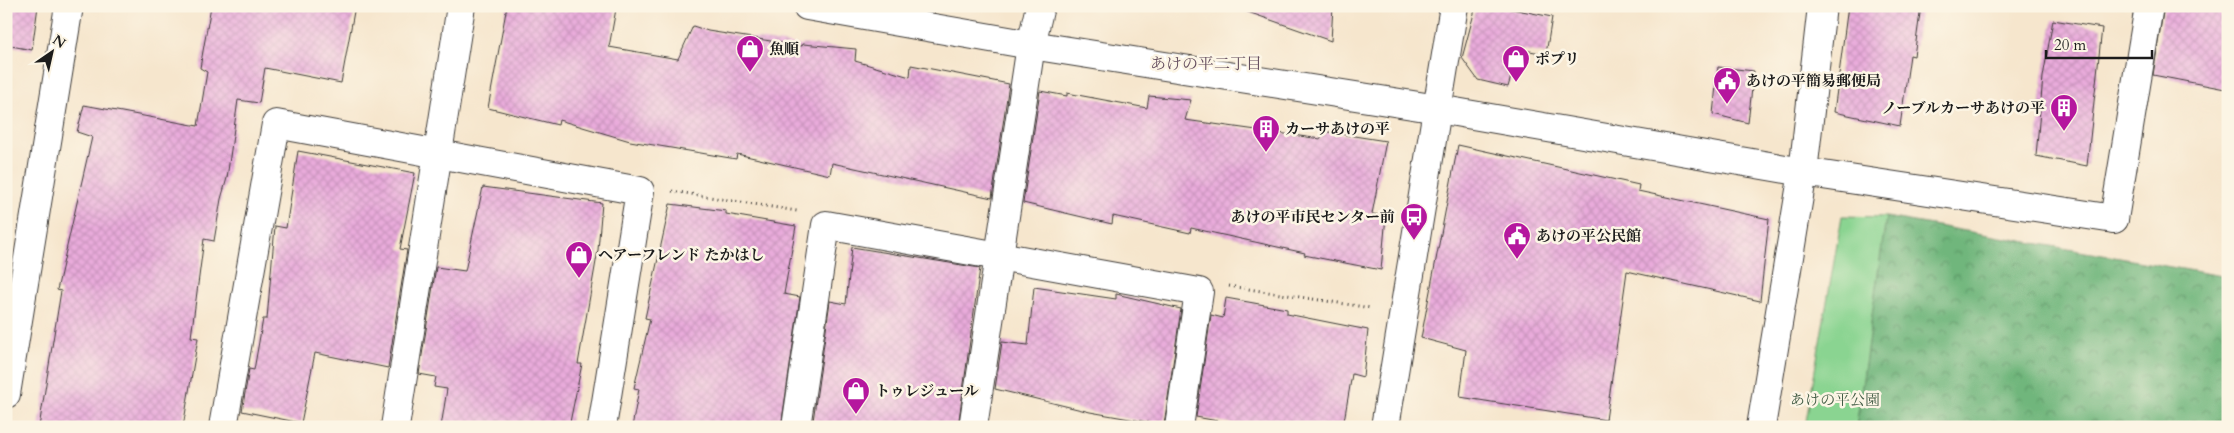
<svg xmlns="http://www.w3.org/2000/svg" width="2234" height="433" font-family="Cardo,'Noto Serif JP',serif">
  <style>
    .forest { fill: url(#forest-crowns); stroke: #46694c }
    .park { fill: #8ad491; stroke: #537856 }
    .building { fill: url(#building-cross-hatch) }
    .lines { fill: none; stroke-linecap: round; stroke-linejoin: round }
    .street-casing { stroke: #3d3a37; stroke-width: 30 }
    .secondary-casing { stroke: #3d3a37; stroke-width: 30 }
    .path { stroke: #3d3a37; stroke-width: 3; stroke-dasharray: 1 4; stroke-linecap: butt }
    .street { stroke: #fff; stroke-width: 28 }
    .secondary { stroke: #fff; stroke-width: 28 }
    .labels { text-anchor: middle; stroke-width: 5; stroke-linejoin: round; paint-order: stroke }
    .poi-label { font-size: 15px; font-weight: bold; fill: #1c1c1c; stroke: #fcf5e5; text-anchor: start }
    .park-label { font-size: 15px; fill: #425c45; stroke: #fcf5e5 }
    .neighbourhood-label { font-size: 16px; fill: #644e5f; stroke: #fcf5e5 }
  </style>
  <defs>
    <pattern id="forest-crowns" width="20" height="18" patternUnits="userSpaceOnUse" patternTransform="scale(1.25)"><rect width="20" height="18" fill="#6fb67b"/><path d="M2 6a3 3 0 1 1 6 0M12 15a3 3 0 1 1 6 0" fill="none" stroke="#5a9364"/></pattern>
    <pattern id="building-cross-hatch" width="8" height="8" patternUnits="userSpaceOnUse" patternTransform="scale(1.25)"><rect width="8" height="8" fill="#e9abdb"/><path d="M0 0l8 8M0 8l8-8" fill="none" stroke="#c793bb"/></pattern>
  </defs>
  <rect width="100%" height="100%" fill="#fcf5e5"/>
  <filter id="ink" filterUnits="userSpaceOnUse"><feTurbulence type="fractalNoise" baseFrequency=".02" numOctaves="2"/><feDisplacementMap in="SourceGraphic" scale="10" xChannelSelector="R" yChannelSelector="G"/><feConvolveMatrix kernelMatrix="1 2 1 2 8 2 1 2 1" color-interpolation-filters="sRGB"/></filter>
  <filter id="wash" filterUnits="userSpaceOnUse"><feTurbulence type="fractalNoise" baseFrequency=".0096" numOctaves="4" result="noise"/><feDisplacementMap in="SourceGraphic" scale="20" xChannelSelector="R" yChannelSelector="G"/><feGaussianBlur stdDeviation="1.12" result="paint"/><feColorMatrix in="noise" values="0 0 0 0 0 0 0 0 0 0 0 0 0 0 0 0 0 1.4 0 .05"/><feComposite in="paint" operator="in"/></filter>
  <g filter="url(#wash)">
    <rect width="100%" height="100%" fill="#f6e6cd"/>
    <!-- forest -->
    <polygon class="forest" points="1886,217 2228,277 2228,427 1856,427"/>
    <!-- park -->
    <polygon class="park" points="1842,216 1886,217 1856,427 1805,427"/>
    <g id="blocks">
      <!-- building -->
      <g class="building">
        <polygon points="6,6 38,6 32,50 6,45"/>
        <polygon points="211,6 355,6 341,83 265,68 259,103 238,100 227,178 221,199 214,241 204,239 191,337 198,338 183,427 39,427 61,291 57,290 92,137 77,132 84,105 198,126 207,72 200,68"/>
        <polygon points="507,6 598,6 616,9 609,47 678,59 693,26 708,31 802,46 803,44 856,49 855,61 910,77 911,65 1009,84 992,198 832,163 830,175 737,154 736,159 630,141 559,120 558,125 488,108"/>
        <polygon points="1246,6 1333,6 1331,41 1245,11"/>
        <polygon points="1476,6 1497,6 1552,17 1546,54 1519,49 1508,87 1478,80 1462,58"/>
        <polygon points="1848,6 1921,6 1914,56 1910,55 1900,126 1834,112"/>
        <polygon points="2164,6 2228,6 2228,58 2225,89 2153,75"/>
        <polygon points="2053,20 2102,28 2087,166 2036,156 2043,77"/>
        <polygon points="1718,67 1754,71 1748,123 1713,114"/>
        <polygon points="1040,91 1067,96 1067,93 1147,108 1149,96 1191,100 1185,120 1321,139 1322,131 1386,141 1372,214 1386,216 1381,270 1304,255 1305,253 1191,228 1190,233 1113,216 1112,224 1023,203"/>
        <polygon points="1458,145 1639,185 1638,191 1769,219 1760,301 1627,271 1606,420 1460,397 1466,350 1421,338"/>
        <polygon points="298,151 415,173 400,249 407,250 388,368 315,353 301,423 242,411 249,369 254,370 263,319 267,319 275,226 286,228"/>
        <polygon points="483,187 602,203 598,250 578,364 582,364 569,427 441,427 447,389 434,387 436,377 419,374 436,267 465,271"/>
        <polygon points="670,204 726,211 726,214 796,226 784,294 800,297 781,427 632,427 639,389 634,388 650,319 645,318"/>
        <polygon points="852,247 980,268 958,427 836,427 813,421 830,301 846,304"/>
        <polygon points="1034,287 1116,299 1116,294 1181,309 1164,425 1090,412 995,389 1002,342 1028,345"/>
        <polygon points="1226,298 1287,309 1287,314 1368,330 1363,377 1352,374 1343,427 1250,427 1196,417 1211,315 1223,318"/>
      </g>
    </g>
  </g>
  <g filter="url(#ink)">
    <use href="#blocks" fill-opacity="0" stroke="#3d3a37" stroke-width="1"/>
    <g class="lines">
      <defs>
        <g id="street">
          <polyline points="2114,219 2149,6"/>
          <polyline points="223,427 276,124 640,191 602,427"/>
          <polyline points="395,427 461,6"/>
          <polyline points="796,427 826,225 1199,292 1179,427"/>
          <polyline points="973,427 1031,45 1040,6"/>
          <polyline points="1385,427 1454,6"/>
          <polyline points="1761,427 1803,172 1822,6"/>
        </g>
        <g id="secondary">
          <polyline points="807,6 1031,45 1438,109 1803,172 2114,219"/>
          <polyline points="6,394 69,6"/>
        </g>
      </defs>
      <!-- street casing -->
      <use href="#street" class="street-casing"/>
      <!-- secondary casing -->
      <use href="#secondary" class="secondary-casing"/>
      <!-- path -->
      <g class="path">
        <polyline points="672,191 797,211"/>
        <polyline points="1229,286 1371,308"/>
      </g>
      <!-- street -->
      <use href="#street" class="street"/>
      <!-- secondary -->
      <use href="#secondary" class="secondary"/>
    </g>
  </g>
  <!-- icons -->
  <defs>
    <symbol id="shop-pin" viewBox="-11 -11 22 30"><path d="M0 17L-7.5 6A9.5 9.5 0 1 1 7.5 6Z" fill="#b5179e" stroke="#fcf5e5"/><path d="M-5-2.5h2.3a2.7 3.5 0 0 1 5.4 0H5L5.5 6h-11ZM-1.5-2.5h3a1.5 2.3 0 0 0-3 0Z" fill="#fff"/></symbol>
    <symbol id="civic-pin" viewBox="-11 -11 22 30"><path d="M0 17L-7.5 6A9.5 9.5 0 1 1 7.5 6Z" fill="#b5179e" stroke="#fcf5e5"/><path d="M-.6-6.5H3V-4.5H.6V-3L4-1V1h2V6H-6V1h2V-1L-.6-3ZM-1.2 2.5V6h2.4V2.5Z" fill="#fff"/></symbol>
    <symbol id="building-pin" viewBox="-11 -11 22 30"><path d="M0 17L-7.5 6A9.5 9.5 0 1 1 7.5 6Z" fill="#b5179e" stroke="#fcf5e5"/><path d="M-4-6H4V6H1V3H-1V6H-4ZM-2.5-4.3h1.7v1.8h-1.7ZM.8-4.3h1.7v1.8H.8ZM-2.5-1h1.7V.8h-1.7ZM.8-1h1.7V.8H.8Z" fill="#fff"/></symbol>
    <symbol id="bus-pin" viewBox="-11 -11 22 30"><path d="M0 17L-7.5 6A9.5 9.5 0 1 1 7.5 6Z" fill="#b5179e" stroke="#fcf5e5"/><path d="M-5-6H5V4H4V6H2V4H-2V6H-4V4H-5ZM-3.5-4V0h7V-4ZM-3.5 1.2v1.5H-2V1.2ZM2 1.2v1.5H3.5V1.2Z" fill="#fff"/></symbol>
  </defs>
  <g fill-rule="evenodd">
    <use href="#shop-pin" x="734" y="33" width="32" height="43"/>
    <use href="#shop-pin" x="1500" y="43" width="32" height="43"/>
    <use href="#civic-pin" x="1711" y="65" width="32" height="43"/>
    <use href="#building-pin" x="2048" y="92" width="32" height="43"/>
    <use href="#building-pin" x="1250" y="113" width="32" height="43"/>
    <use href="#bus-pin" x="1398" y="201" width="32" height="43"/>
    <use href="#civic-pin" x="1501" y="220" width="32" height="43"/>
    <use href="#shop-pin" x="563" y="239" width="32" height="43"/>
    <use href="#shop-pin" x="840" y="375" width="32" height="43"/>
  </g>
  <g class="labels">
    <!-- poi labels -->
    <g class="poi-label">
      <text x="769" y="54">魚順</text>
      <text x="1535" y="64">ポプリ</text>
      <text x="1746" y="86">あけの平簡易郵便局</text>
      <text x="2045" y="113" text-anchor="end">ノーブルカーサあけの平</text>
      <text x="1285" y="134">カーサあけの平</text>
      <text x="1395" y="222" text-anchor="end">あけの平市民センター前</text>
      <text x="1536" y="241">あけの平公民館</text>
      <text x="598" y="260">ヘアーフレンド たかはし</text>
      <text x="875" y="396">トゥレジュール</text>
    </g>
    <!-- park labels -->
    <g class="park-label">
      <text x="1835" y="405">あけの平公園</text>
    </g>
    <!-- neighbourhood labels -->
    <g class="neighbourhood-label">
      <text x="1206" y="69">あけの平二丁目</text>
    </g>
  </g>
  <!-- margin -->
  <rect width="2234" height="433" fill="none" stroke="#fcf5e5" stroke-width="25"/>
  <!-- north arrow -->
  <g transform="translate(52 52) rotate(34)" stroke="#fcf5e5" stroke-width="4" paint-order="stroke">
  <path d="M0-4L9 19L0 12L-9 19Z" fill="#1c1c1c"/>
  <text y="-8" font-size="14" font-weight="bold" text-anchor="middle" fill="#1c1c1c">N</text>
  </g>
  <!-- scale -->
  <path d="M2046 50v8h106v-8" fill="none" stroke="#1c1c1c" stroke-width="2.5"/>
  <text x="2054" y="50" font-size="15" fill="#1c1c1c" stroke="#fcf5e5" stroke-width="4" paint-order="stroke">20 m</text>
</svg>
